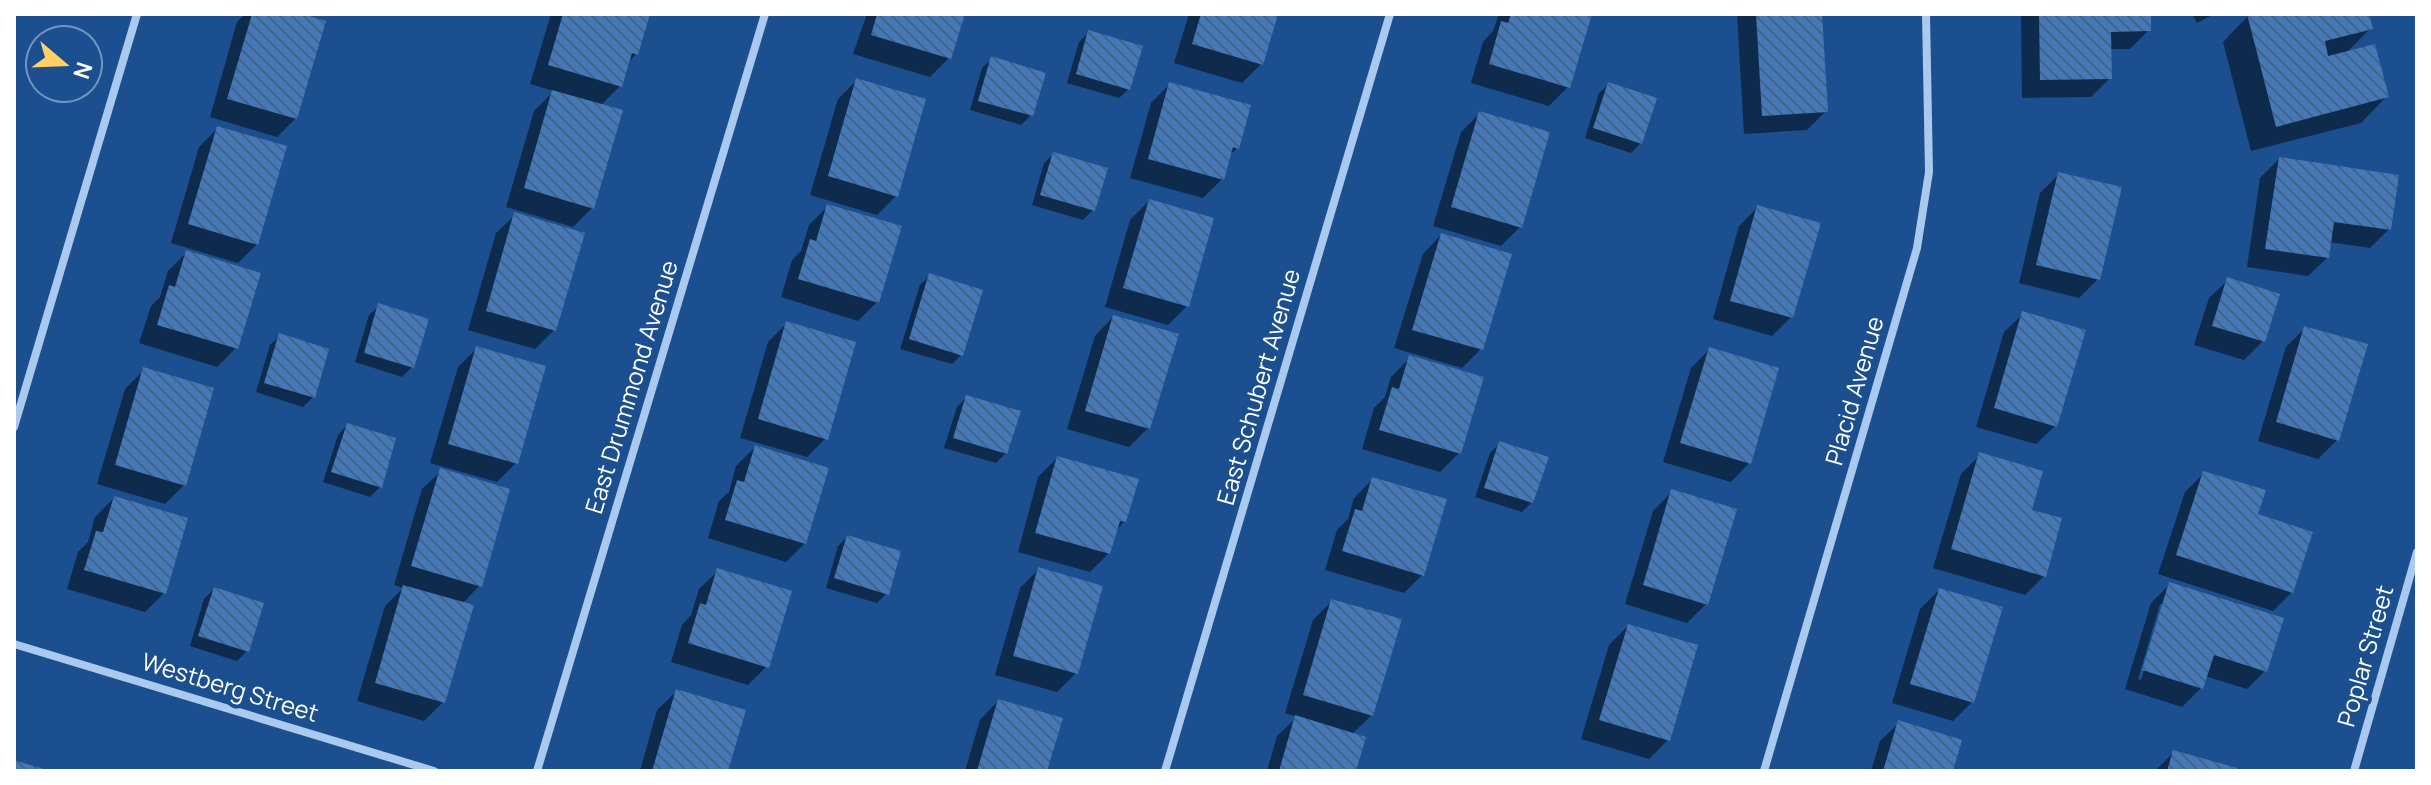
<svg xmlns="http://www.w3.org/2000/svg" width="2431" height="785" font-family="Manrope,sans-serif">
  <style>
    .shadow { fill: #0007; fill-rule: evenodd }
    .building { fill: url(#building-back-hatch) }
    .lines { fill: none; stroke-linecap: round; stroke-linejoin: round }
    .street { stroke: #a9c9ee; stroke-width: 8 }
    .labels { text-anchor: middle; stroke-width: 8; stroke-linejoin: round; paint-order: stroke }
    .street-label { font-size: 24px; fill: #fff; stroke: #1b4f8f }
  </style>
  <defs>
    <pattern id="building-back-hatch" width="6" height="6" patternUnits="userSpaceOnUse" patternTransform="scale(2)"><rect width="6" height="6" fill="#4478b7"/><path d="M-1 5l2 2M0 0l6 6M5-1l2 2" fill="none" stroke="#486282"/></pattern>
  </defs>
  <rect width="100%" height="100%" fill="#1b4f8f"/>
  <!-- shadow -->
  <g class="shadow">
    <polygon points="245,14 312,14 308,18 296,118 277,137 210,117 237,22"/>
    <polygon points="551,14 648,14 636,54 627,64 620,86 600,106 592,208 573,227 506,207 534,111 554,91 530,84"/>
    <polygon points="867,14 963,14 949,58 930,77 853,54"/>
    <polygon points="1189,14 1276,14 1261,64 1242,83 1174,63"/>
    <polygon points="1499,14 1590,14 1568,87 1549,106 1471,83 1483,42 1493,31"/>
    <polygon points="1737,14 1820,14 1826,111 1807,130 1744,134"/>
    <polygon points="2021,14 2149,14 2149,30 2130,49 2110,49 2110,78 2091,97 2022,98"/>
    <polygon points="2192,14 2214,14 2197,23"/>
    <polygon points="2256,14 2367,14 2371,28 2345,54 2386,97 2361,123 2251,151 2223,42 2248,16"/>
    <polygon points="1089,32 1129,89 1119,98 1067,83 1079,42"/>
    <polygon points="992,59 1031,115 1021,125 970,110 982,68"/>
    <polygon points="857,80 896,196 877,215 810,195 838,99"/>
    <polygon points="1170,84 1237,148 1228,157 1222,179 1203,198 1130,178 1151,103"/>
    <polygon points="1609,84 1641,143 1631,153 1585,138 1599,93"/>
    <polygon points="1480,113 1520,227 1501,246 1433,226 1461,132"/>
    <polygon points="218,128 257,244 238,263 171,243 199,147"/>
    <polygon points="1054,154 1093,210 1083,220 1032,205 1044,163"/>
    <polygon points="2279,159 2389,229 2370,248 2329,242 2327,258 2308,276 2247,267 2260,178"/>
    <polygon points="2059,174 2098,279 2079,298 2019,283 2040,193"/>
    <polygon points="1149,201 1187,306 1168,325 1105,307 1130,220"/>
    <polygon points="828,206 877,302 858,321 781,297 792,260 801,251 809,225"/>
    <polygon points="1758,207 1791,317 1772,336 1713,319 1739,226"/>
    <polygon points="515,215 554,330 535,349 468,330 496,233"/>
    <polygon points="1441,235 1481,349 1462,368 1394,348 1423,254"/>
    <polygon points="187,252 236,348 217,367 139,343 151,306 160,297 168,271"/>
    <polygon points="930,275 961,355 952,364 900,349 920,285"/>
    <polygon points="2228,280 2263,341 2244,360 2194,345 2209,298"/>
    <polygon points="379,306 412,367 402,377 355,362 369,315"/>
    <polygon points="2023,314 2055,426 2036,444 1976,427 2004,332"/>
    <polygon points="1113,317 1148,428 1129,447 1067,429 1095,336"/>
    <polygon points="787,323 826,438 807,457 740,438 768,342"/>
    <polygon points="2305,328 2337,440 2318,459 2258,441 2286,347"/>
    <polygon points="280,336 313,397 303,407 256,392 270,345"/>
    <polygon points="477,348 516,463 497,482 430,463 458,367"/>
    <polygon points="1710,349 1749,463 1731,482 1663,462 1691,368"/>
    <polygon points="1410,358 1459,453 1440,472 1362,449 1374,408 1385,397 1391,377"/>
    <polygon points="144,370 184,485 165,504 97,484 125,389"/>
    <polygon points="967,397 1006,453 996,463 944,448 957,407"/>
    <polygon points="347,425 380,487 370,497 323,482 338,435"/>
    <polygon points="1500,443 1532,502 1522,512 1475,497 1490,453"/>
    <polygon points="755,447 805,543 786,562 708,538 719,501 729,492 736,466"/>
    <polygon points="1980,455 2029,511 2044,576 2025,595 1933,568 1961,474"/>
    <polygon points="1057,458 1125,521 1115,531 1109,553 1090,572 1018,552 1038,477"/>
    <polygon points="441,471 480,585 462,604 443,702 424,721 357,701 385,606 403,588 394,585 422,489"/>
    <polygon points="2204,473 2255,516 2292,592 2273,611 2158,574 2185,492"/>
    <polygon points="1373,479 1422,575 1404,593 1325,570 1337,530 1348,519 1354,498"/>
    <polygon points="1672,492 1706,604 1687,623 1625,604 1653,511"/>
    <polygon points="114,498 186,520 164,593 145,612 67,589 78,552 88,542 95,517"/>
    <polygon points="847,537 887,593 877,603 826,588 838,546"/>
    <polygon points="1039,569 1076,673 1057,692 995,675 1020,588"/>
    <polygon points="718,571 767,666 748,685 671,662 682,625 691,615 699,589"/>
    <path d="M2170,584L2266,670L2247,689L2205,676L2201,688L2182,707L2125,689L2151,603ZM2160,604H2165L2141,680L2138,679Z"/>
    <polygon points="214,589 247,651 237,661 190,646 204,599"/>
    <polygon points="1939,590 1972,702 1953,721 1892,703 1920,609"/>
    <polygon points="1332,601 1372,715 1352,734 1354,771 1267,771 1277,736 1297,717 1285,713 1313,620"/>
    <polygon points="1628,626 1668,740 1649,759 1581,739 1609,645"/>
    <polygon points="676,692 726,771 640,771 657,710"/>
    <polygon points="998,701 1045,771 965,771 980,720"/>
    <polygon points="1899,723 1951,771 1871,771 1880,741"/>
    <polygon points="2174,752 2235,771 2155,771"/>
  </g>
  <!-- building -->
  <g class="building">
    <polygon points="252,14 302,14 326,21 297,119 227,99"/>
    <polygon points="563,14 650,14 638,55 632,53 622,87 548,65"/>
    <polygon points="877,14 965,14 951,59 871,35"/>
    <polygon points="1201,14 1278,14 1263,65 1192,44"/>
    <polygon points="1511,14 1592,14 1570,88 1489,64 1501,21 1508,23"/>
    <polygon points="1756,14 1822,14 1828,112 1762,116"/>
    <polygon points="2039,14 2151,14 2151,31 2111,32 2112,79 2040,80"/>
    <polygon points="2247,14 2369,14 2373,29 2325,41 2328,56 2375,44 2389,97 2276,127"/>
    <polygon points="1088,30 1143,46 1130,90 1076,74"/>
    <polygon points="991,56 1046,73 1033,116 978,101"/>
    <polygon points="856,78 926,99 898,197 828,176"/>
    <polygon points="1169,82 1251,105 1239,149 1233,147 1224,180 1148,159"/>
    <polygon points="1608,82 1657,98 1642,144 1593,128"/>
    <polygon points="552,90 623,110 594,209 524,188"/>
    <polygon points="1479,111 1550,132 1522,228 1451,207"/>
    <polygon points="217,126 287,146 258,245 188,224"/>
    <polygon points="1053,152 1108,168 1095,211 1040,195"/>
    <polygon points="2279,157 2399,175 2391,230 2334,222 2329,258 2265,249"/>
    <polygon points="2058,172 2122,187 2100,280 2036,265"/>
    <polygon points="1149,199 1214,218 1189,307 1123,288"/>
    <polygon points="827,204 902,226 879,303 798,279 810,239 816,241"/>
    <polygon points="1757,205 1821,223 1793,318 1730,301"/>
    <polygon points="514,212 585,233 556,331 486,311"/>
    <polygon points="1441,233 1512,254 1483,350 1412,330"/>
    <polygon points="186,250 261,273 238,349 157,325 169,285 175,287"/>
    <polygon points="929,273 983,290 963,356 909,339"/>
    <polygon points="2227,277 2280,294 2265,342 2212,326"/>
    <polygon points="378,303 429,319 414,368 364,353"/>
    <polygon points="2022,311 2086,330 2057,427 1994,408"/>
    <polygon points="1113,315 1179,334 1150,429 1085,411"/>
    <polygon points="786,321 856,342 828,440 758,419"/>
    <polygon points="2304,326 2368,344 2339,441 2276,422"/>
    <polygon points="279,333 329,349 315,398 264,383"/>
    <polygon points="476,346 546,366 518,464 448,444"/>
    <polygon points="1709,347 1779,368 1751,464 1680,443"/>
    <polygon points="1409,355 1484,377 1461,454 1379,430 1392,387 1399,389"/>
    <polygon points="143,367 214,388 186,486 115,465"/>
    <polygon points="966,395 1021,411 1007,454 953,438"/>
    <polygon points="347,423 396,438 382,488 331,472"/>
    <polygon points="1499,441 1549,457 1533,503 1484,488"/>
    <polygon points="755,445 829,468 806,544 725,520 737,480 744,482"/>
    <polygon points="1979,452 2043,471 2032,510 2062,518 2046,577 1951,549"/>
    <polygon points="1057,456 1139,479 1126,522 1120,521 1110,554 1035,533"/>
    <polygon points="440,468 510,489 482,587 411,566"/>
    <polygon points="2203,471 2266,490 2258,514 2313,532 2293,593 2176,555"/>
    <polygon points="1372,477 1447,499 1424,576 1342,551 1355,509 1362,511"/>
    <polygon points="1671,489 1737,509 1708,605 1643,585"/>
    <polygon points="114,496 188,518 166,594 84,570 96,531 103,532"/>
    <polygon points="847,535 901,551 889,595 834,578"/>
    <polygon points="1038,567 1103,586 1078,674 1013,656"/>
    <polygon points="717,568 792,591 769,668 688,643 700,603 706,605"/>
    <polygon points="2169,582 2284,618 2267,672 2214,655 2203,689 2142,670"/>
    <polygon points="403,585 474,605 445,703 375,683"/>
    <polygon points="214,587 264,603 249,652 198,636"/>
    <polygon points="1939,588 2003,607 1974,703 1910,684"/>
    <polygon points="1331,599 1402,619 1373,716 1303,695"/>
    <polygon points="1628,624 1698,645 1670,741 1599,720"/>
    <polygon points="676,689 746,710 728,771 652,771"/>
    <polygon points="998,699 1063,718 1047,771 977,771"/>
    <polygon points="1295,715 1366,737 1356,771 1279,771"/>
    <polygon points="1898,720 1962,740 1953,771 1883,771"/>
    <polygon points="2173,750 2237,768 2237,771 2167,771"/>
    <polygon points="14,760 47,770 47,771 14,771"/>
  </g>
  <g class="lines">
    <!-- street -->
    <g class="street">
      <polyline points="14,427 137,14"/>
      <polyline points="14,644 434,771"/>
      <polyline points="537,771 765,14"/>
      <polyline points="1165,771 1390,14"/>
      <polyline points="1764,771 1917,248 1929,172 1926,14"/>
      <polyline points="2354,771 2417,552"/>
    </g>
  </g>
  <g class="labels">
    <!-- street labels -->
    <g class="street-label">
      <text transform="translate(632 387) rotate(-73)" y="8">East Drummond Avenue</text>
      <text transform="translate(1259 387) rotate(-74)" y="8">East Schubert Avenue</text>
      <text transform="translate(1855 391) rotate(-74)" y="8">Placid Avenue</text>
      <text transform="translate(2366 656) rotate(-74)" y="8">Poplar Street</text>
      <text transform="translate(230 688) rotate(17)" y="8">Westberg Street</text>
    </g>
  </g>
  <!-- border -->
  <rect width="2431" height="785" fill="none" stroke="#ffffff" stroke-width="32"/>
  <!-- north arrow -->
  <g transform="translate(64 64) rotate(109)"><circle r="38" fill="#1b4f8f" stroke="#7695bc" stroke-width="2"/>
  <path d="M0-6L14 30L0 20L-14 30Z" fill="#ffd166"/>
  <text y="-12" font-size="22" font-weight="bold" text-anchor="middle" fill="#ffffff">N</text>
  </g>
</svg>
